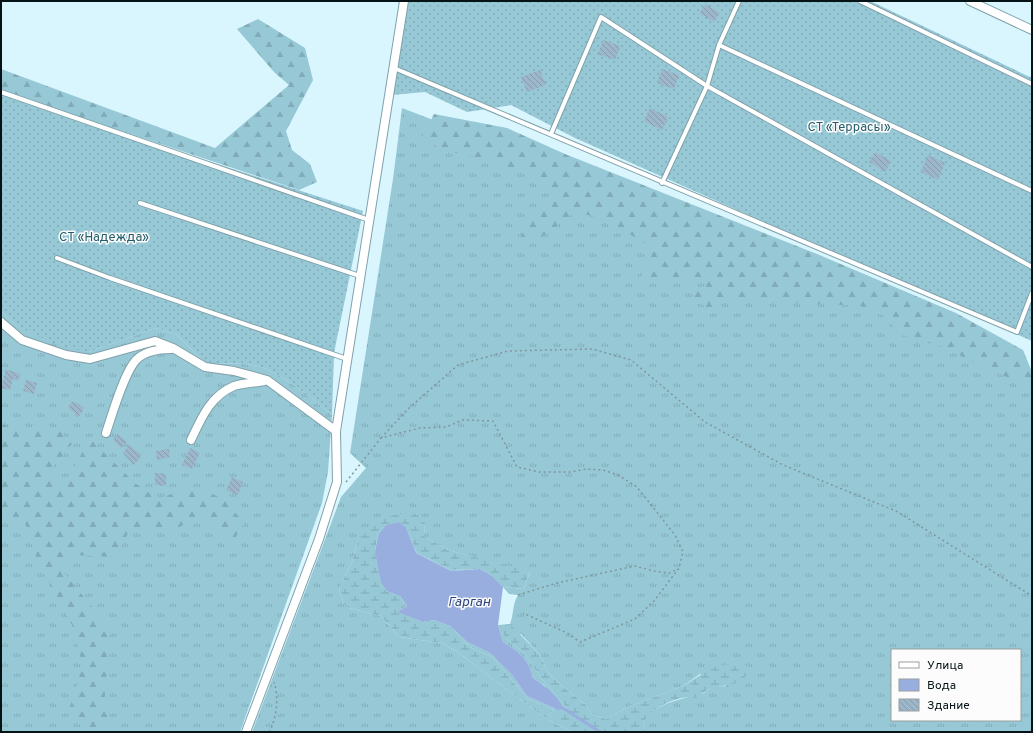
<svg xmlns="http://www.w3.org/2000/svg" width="1033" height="733" font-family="Overpass,sans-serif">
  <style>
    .grass { fill: url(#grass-tufts); fill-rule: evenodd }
    .forest { fill: url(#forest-firs) }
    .wetland { fill: url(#wetland-marsh) }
    .garden { fill: url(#garden-dots) }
    .water { fill: #98aedf }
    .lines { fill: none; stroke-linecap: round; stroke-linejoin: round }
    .stream { stroke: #98aedf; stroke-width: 3 }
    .building { fill: url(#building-back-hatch) }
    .service-casing { stroke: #80a2ab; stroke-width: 6 }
    .minor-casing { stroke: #80a2ab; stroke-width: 10 }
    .path { stroke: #80969b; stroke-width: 1.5; stroke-dasharray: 2 3; stroke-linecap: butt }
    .service { stroke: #fff; stroke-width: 4 }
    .minor { stroke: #fff; stroke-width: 8 }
    .labels { text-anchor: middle; stroke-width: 3; stroke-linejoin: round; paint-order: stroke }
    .park-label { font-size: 13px; fill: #245d6b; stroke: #fcfcfc }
    .water-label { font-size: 14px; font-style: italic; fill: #2b427e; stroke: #fcfcfc }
  </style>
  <defs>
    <pattern id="grass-tufts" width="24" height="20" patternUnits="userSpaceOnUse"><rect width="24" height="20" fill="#96c8d6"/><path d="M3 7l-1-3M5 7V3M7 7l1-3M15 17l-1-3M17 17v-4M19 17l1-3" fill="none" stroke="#80abb7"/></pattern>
    <pattern id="forest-firs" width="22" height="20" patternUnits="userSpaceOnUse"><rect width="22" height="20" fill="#96c8d6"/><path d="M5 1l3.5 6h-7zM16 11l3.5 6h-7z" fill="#80abb7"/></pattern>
    <pattern id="wetland-marsh" width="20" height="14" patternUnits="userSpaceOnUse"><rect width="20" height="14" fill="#96c8d6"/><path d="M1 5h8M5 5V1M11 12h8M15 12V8" fill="none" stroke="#80abb7"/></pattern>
    <pattern id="garden-dots" width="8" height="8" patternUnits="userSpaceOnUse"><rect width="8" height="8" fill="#96c8d6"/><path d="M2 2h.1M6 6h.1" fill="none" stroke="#80abb7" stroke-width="1.8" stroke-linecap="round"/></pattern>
    <pattern id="building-back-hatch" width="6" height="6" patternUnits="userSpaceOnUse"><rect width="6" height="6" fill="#9db7ca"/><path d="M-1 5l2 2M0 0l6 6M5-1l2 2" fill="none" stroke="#869cad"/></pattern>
  </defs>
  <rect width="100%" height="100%" fill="#d9f5fd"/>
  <!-- grass -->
  <g class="grass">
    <path d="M402,108L910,303L1032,372V732H647L643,727C645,705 684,698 702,694C705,693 706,691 709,689C714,686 722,687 727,686L700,674L683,686L628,707L606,719L592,714L585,704L561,685L548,672L540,655L521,634L506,639L524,653L541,678L562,702L566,709L547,719L572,732H252L341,497L366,468L350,453L393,179ZM401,514L425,523L424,536L448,550L530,572L524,589L503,587L492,576L481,569L451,570L417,553L406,527L399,522L386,525L378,533L375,552L381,583L386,591L400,596L406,606L396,612L423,622L434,620L450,626L470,647L492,657L528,699L554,710L545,718L456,651L441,643L399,637L381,616L345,607L339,589L352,562L358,539ZM399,522L406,527L416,553L451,571L480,569L503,587L509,594L518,595C512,605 514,614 510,624L498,625L503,642C518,651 530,660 533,678L545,686L554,708L527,696L512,675L490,653L467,642L450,626L434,620L423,622L397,612L407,606L400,596ZM892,650H1020V720H892Z"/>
    <path d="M1,311L18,327L89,352L155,328L176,334L206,364C226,364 250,361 268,370C289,379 315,400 332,415L328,472L322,503L240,732H1Z"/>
  </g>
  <!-- forest -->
  <g class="forest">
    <polygon points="258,19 305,48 313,80 286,131 292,150 310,164 317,182 299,190 1,91 1,69 215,148 289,85 274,72 237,29"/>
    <polygon points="434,114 507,128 565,154 817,254 956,313 1023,350 1032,372 1032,392 1021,383 970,361 949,349 898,334 887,317 861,306 734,299 708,308 691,298 708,282 690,279 645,283 640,278 651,260 652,248 607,220 576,212 537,240 521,238 528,217 556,196 544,184 529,172 505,168 488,160 447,151 421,139"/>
    <polygon points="1,423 23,434 33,430 58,429 72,444 55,464 50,477 66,481 90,439 135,483 157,499 192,487 223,498 244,523 232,543 197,516 178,528 130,529 116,557 72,555 64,573 110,629 109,663 105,685 105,704 114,732 85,732 69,710 79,679 81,659 73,627 36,557 24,520 1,516"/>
  </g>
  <!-- wetland -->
  <g class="wetland">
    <polygon points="401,514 417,514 425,523 424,536 448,550 530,571 524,589 503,587 492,576 481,569 451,570 417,553 406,527 399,522 386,525 378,533 375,552 381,583 386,591 400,596 406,606 397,612 423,622 434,620 450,626 470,647 492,657 528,699 554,710 545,718 456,651 441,643 399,637 381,616 345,607 339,589 352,562 358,539 383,517"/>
    <path d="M511,625L540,655L548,672L561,685L585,704L592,714L606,719L628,707L683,686L713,667L731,664L752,667L750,673L737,683L709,689L696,698C680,694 645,709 643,727L647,732H572L547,719L566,708L562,702L541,678L524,653L506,639L501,627Z"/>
  </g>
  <!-- garden -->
  <g class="garden">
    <polygon points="405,1 870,1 1032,78 1032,341 575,138 511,105 467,112 425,92 392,95"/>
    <path d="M1,94L363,211L334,353L332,415C315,400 289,379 268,370C250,361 226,364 206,364L176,334L155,328L89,352L63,347L18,327L1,311Z"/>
  </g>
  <!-- water -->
  <path class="water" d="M399,522L406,527L416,553L451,571L480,569L492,576L503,587L498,625L503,642C518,651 530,660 533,678C545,686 557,695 563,708L559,710L554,708L527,696L512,675L490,653L467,642L450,626L434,620L423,622L397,612L407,606L400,596L387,591L381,583L375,552L379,534L386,525Z"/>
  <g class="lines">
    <!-- stream -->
    <polyline class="stream" points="563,708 600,732"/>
  </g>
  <!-- building -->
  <g class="building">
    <polygon points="705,4 720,13 714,22 700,13"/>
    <polygon points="603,40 620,46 615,60 598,54"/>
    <polygon points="662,69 679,75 674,89 657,83"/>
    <polygon points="540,70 546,85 527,92 521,77"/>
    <polygon points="650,108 668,117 662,130 644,121"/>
    <polygon points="875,152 891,161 885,172 869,162"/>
    <polygon points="928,155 945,163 938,180 921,172"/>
    <polygon points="6,369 20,374 18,381 13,379 10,390 1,388"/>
    <polygon points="26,380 37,383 34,394 23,391"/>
    <polygon points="72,401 84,408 78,418 74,415 75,413 68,408"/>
    <polygon points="118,434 127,442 121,448 113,440"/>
    <polygon points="129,445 142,455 134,465 123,453"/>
    <polygon points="190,448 200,453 192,469 182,465"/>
    <polygon points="169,449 170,457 157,460 156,451"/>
    <polygon points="155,473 166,474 166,486 155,485"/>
    <polygon points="232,477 243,482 238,495 226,490"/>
  </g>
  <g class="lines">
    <defs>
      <g id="service">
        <polyline points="860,1 1032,84"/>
        <polyline points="719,45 1032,191"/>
        <polyline points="394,68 1017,332 1032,293"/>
        <polyline points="1,92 369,220"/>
        <polyline points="551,134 601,17 707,86 1032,267"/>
        <polyline points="662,183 707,86 719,45 739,1"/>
        <polyline points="140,203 360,276"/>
        <polyline points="57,258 110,278 347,359"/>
      </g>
      <g id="minor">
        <polyline points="970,1 1032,30"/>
        <polyline points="1,322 22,340 66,355 90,359 155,341 173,348 205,367 234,371 267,380 336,431"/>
        <path d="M106,433C112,415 124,373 136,360C145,351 159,349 171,349"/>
        <path d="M191,440C201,419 210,396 234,386C243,383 255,383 264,381"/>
        <polyline points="246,732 319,539 337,482 336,431 404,1"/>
      </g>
    </defs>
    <!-- service casing -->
    <use href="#service" class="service-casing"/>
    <!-- minor casing -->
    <use href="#minor" class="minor-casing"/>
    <!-- path -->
    <g class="path">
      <polyline points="381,438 408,409 458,365 508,351 592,349 631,360 705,422 783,465 896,511 1032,596"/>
      <polyline points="346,482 381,438 420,428 446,427 463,420 493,421 517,467 539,472 570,472 587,469 603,470 618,475 637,487 675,535 683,552 679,568 654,601 635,619 580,642 567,633 523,613"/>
      <polyline points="518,595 557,583 635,566 654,571 669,573 678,569"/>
      <path d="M269,732C277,719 279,696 274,682"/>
    </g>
    <!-- service -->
    <use href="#service" class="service"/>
    <!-- minor -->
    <use href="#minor" class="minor"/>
  </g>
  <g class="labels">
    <!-- park labels -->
    <g class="park-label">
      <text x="849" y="131">СТ «Террасы»</text>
      <text x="104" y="241">СТ «Надежда»</text>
    </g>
    <!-- water labels -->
    <g class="water-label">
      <text x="469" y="606">Гарган</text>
    </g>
  </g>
  <!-- border -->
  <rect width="1033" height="733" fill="none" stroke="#061316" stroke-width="4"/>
  <!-- legend -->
  <rect x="891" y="649" width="130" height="72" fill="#fcfcfc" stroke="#9a9fa0"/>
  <rect x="899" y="662" width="20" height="6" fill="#ffffff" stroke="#9a9fa0"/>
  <text x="927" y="669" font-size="12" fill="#061316">Улица</text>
  <rect x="899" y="679" width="20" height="12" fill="#98aedf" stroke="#9a9fa0"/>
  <text x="927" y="689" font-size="12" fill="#061316">Вода</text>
  <rect x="899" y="699" width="20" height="12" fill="url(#building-back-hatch)" stroke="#9a9fa0"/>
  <text x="927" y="709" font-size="12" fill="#061316">Здание</text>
</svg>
